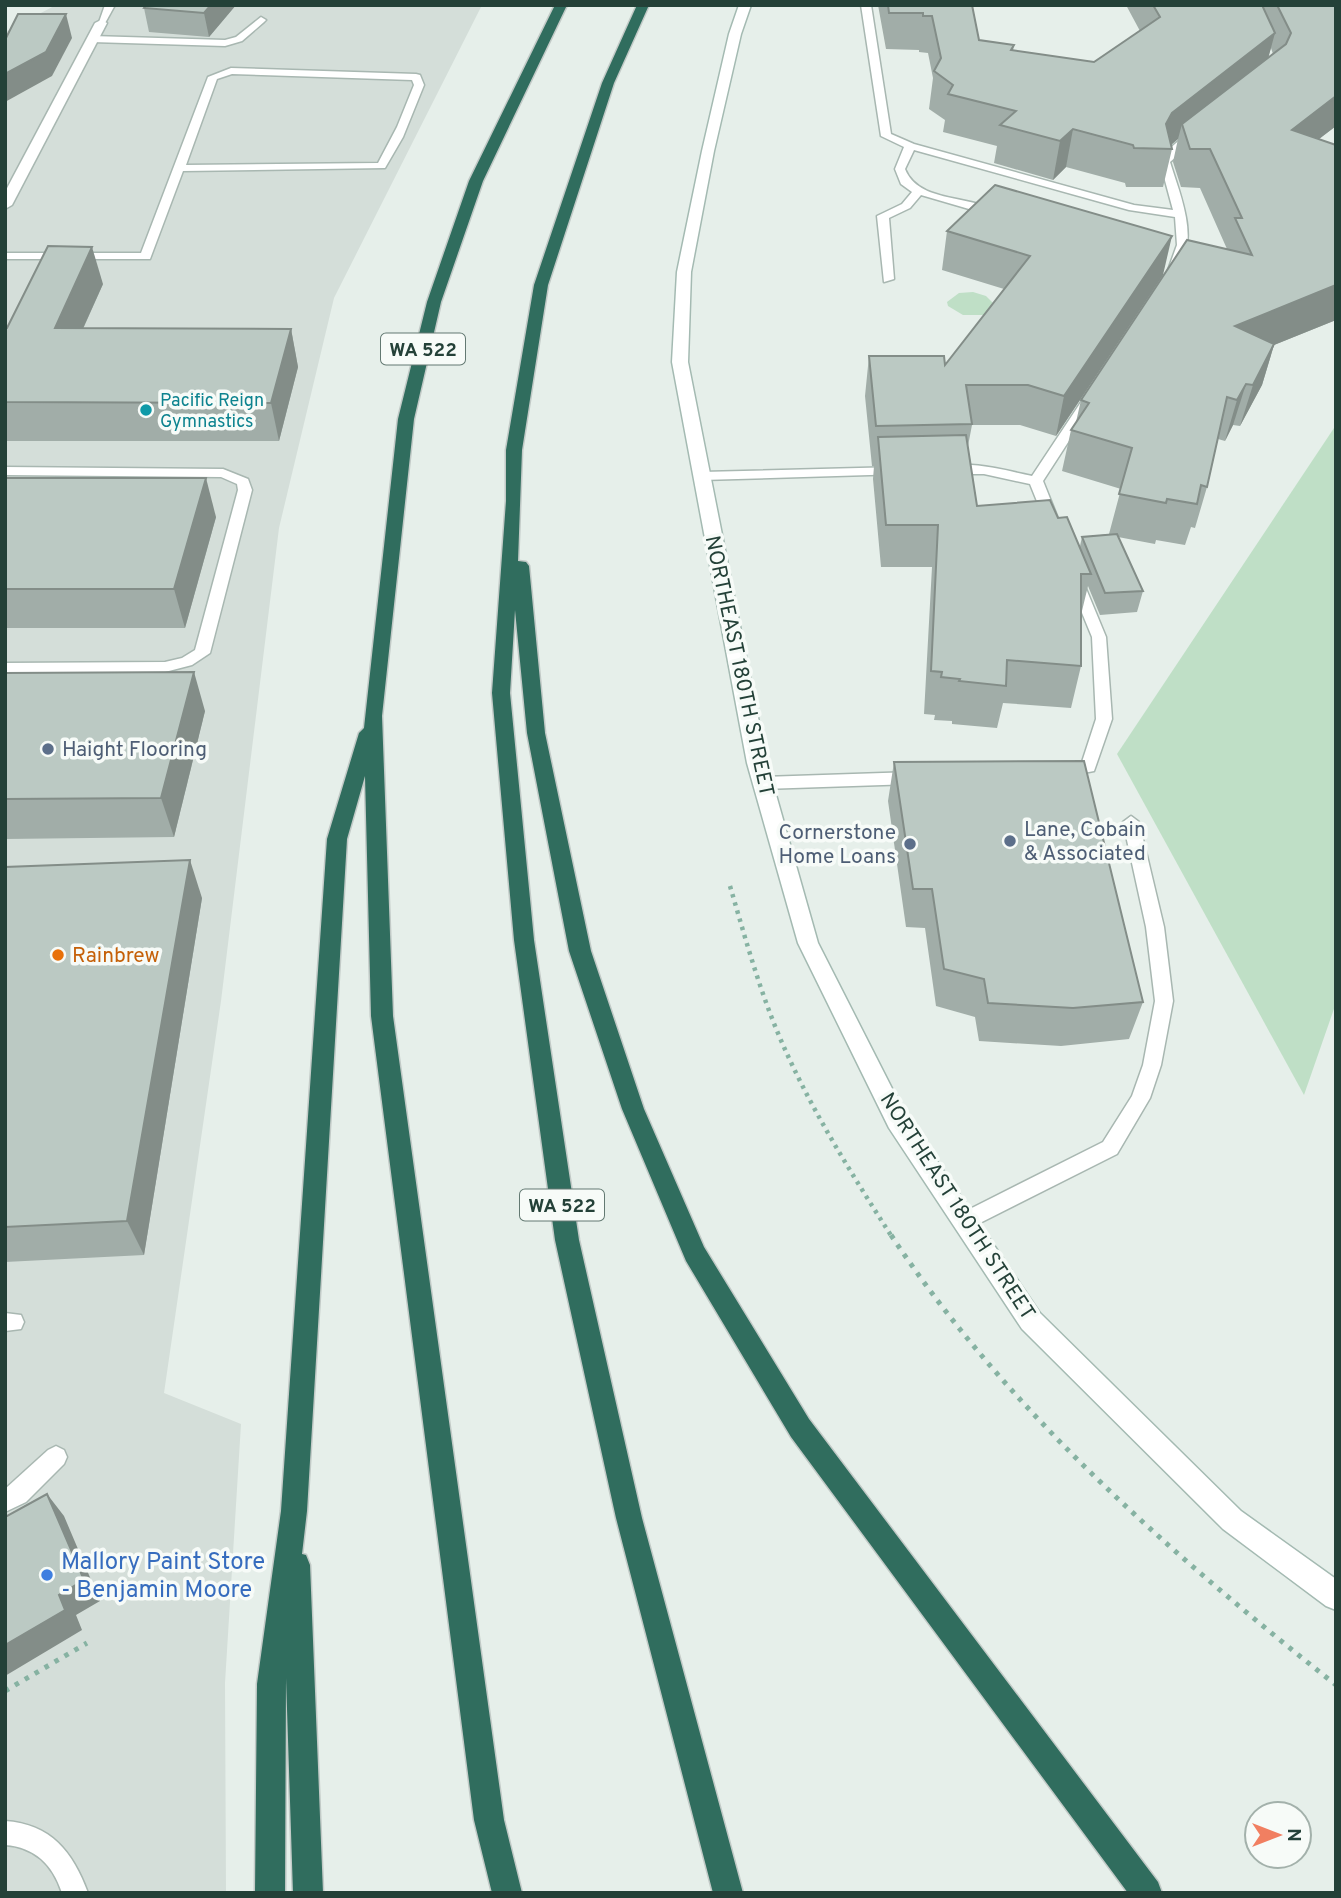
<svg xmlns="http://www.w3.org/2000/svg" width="1341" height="1898" font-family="Overpass,sans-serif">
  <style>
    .built { fill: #d4ded9 }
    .green { fill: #bfdfc6 }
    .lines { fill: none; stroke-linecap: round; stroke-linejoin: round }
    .lane-casing { stroke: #a8b7b1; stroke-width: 3 }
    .street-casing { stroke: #a8b7b1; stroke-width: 3 }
    .secondary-casing { stroke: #a4bab2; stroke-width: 3 }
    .highway-casing { stroke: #c2cac7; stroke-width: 3 }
    .path-far1 { stroke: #86b2a2; stroke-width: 4.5; stroke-dasharray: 3.5 5; stroke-linecap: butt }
    .path { stroke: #86b2a2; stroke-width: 5; stroke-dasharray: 4.5 7; stroke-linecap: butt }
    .lane { fill: #fff; fill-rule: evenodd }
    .street { fill: #fff; fill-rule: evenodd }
    .secondary { fill: #fff; fill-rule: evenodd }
    .highway { fill: #306d5e; fill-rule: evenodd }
    .wall { fill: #a1ada8; fill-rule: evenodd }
    .shaded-wall { fill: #838d88 }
    .building { fill: #bbc9c3; stroke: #838d88; stroke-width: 2 }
    .culture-dot { fill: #0f9aa8; stroke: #f7fbf8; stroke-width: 2.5 }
    .service-dot { fill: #5c6f8a; stroke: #f7fbf8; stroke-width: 2.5 }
    .food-dot { fill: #e8710a; stroke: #f7fbf8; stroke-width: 2.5 }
    .shop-dot { fill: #3f7fe0; stroke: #f7fbf8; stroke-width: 2.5 }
    .labels { text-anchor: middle; stroke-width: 7; stroke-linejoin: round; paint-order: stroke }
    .far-culture-label { font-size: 18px; fill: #0d838f; stroke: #f7fbf8; text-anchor: start }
    .shield { fill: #f7fbf8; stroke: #637972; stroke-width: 2 }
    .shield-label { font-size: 19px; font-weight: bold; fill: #244138 }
    .street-label { font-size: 21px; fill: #244138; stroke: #f7fbf8 }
    .service-label { font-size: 21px; fill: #4e5e75; stroke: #f7fbf8; text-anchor: start }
    .food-label { font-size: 21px; fill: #c56008; stroke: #f7fbf8; text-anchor: start }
    .near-shop-label { font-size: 24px; fill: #366cbe; stroke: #f7fbf8; text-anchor: start }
  </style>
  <rect width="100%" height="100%" fill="#e6efea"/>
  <!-- built -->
  <polygon class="built" points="56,5 482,5 334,298 279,528 221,1001 164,1393 241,1424 225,1683 226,1893 5,1893 5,32"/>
  <!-- green -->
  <g class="green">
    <polygon points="973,292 986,296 994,304 985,315 963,315 948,306 947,302 959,293"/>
    <polygon points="1336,425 1336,1003 1304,1095 1117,754"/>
  </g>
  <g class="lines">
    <defs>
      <g id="lane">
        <polygon points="105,5 115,5 104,25 98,25"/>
        <path d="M861,5H871L891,134L914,144L1134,205L1173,210L1160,162C1166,150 1185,132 1199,133V137L1170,162C1181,198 1199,237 1178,272L1168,270L1177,245L1175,217L1129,210L914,150L905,169C919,204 972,194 999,213L993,216L921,195L910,208L889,218L894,279L884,282L877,216L902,204L912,192L901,184L895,169L904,147L881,136Z"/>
        <polygon points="261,17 266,20 264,22 242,41 225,46 92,42 87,39 92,36 225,40 236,37"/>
        <path d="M231,68L416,74L420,75L424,85L403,137L385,168L183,171L150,259H5V253H141L208,77ZM232,74L412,80L414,85L397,127L378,163L186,165L217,79Z"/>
        <path d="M1090,395L1096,399L1043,481L1059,521L1057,524H1047L1045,521L1030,484L984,474H950L943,470C960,457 1012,472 1032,476L1085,396Z"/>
        <polygon points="5,467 223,469 248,479 252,490 210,653 192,665 165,672 5,673 5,663 165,662 182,658 195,650 238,490 237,484 221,477 5,475"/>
        <polygon points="898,467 905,471 903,474 702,480 695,476 702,472"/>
        <polygon points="1075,574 1082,579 1106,637 1112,719 1094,771 1063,777 1055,771 1057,767 1082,762 1096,719 1092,637 1068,579"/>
        <polygon points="913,772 921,778 913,784 763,789 755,783 763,777"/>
        <polygon points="1131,816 1139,822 1164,927 1173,1001 1161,1065 1150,1098 1117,1154 972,1227 965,1230 958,1227 955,1221 958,1215 1103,1142 1132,1096 1143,1065 1155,1001 1146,927 1123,822"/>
        <polygon points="5,1313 21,1315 24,1322 21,1329 5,1331"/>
        <polygon points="56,1446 64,1450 67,1457 64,1464 26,1502 5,1512 5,1489 48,1450"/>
        <path d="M5,1821C51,1824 73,1852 88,1893H62C53,1865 35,1847 5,1845Z"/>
      </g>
      <polygon id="street" points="101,20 107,23 12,205 5,209 5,192 95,23"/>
      <polygon id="secondary" points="739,5 751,5 741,34 714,151 691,272 688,362 767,763 818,943 905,1114 1040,1313 1241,1511 1336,1579 1336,1610 1326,1606 1223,1529 1022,1329 889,1128 798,943 747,763 672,362 677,272 702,151 729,34"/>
      <g id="highway">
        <polygon points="555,5 567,5 483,181 441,302 414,419 382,716 393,1016 504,1820 522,1893 492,1893 474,1820 371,1016 365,776 347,839 307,1511 302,1554 306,1555 310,1565 323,1893 293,1893 286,1678 285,1893 255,1893 257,1684 281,1511 327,839 359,733 364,728 398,419 427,302 469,181"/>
        <polygon points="637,5 649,5 614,83 548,285 522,450 518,561 526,562 529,566 545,733 591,951 644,1109 704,1247 809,1419 1158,1882 1162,1893 1128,1893 791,1437 686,1261 622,1109 569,951 527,733 515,610 510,693 534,940 579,1240 642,1518 743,1893 713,1893 616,1518 555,1240 514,940 492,693 506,501 506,450 534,285 602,83"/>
      </g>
    </defs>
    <!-- lane casing -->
    <use href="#lane" class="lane-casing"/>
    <!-- street casing -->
    <use href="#street" class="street-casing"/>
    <!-- secondary casing -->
    <use href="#secondary" class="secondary-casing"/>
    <!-- highway casing -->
    <use href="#highway" class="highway-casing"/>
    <!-- path-far1 -->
    <path class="path-far1" d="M730,886C745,937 759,989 780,1038C810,1108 851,1173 892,1237"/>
    <!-- path -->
    <g class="path">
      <path d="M891,1235C1008,1412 1171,1554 1336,1685"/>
      <polyline points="5,1691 87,1643"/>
    </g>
    <!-- lane -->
    <use href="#lane" class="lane"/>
    <!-- street -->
    <use href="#street" class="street"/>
    <!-- secondary -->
    <use href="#secondary" class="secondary"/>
    <!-- highway -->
    <use href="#highway" class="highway"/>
  </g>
  <!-- wall -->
  <g class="wall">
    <polygon points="146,5 236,5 209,37 149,32 144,8"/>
    <path d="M878,5H972L979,40L1014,45L1013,51L1094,62L1140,31L1126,5H1336V126L1319,139L1336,145V320L1274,345L1262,385L1240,426L1233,425L1225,441L1218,439L1207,487L1195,528L1191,527L1185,545L1156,540L1155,544L1118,537L1143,591L1137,612L1100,615L1088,586L1081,615V666L1071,708L1003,703L997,728L952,724V721L934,720L935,715L924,714L932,567H881L873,479L874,466H872L865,396L869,356L945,365L1004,289L942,270L947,231L1163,275L1056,436L1020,425H972L968,446L977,506L1058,518L1080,546L1082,537L1109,534L1121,489L1062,471L1071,430L1076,422L1081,400L1227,249L1200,188L1181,187L1173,162L1178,139L1171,145L1172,149L1163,187H1126L1125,183L1066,167L1053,180L994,163L997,146L943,132L945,120L929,109L933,78L928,53L919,52V50L886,49ZM1271,48L1273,54L1268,57Z"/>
    <polygon points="103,284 83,329 291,329 298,367 279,441 5,441 5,328 7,328"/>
    <polygon points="5,478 216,517 185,628 5,628"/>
    <polygon points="5,673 205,711 174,837 5,839"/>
    <polygon points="894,762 1143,1002 1129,1039 1061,1046 979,1041 975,1017 936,1006 925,928 906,927 888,801"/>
    <polygon points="5,867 202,898 144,1255 5,1262"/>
  </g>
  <!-- shaded-wall -->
  <g class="shaded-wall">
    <polygon points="211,5 236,5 209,37 204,13"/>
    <polygon points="66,14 72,38 52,76 5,102 5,74"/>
    <polygon points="1275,33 1265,70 1182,124 1178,139 1166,149 1166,124 1172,113"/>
    <polygon points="1336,96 1336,126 1281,168 1292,130"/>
    <polygon points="1073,129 1066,167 1053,180 1060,141"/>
    <polygon points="1172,236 1163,275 1056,436 1064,396"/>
    <polygon points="92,247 103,284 66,366 55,328"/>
    <polygon points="1336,285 1336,320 1274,345 1262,385 1240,426 1253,385 1235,326"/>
    <polygon points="291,329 298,367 279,441 271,403"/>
    <polygon points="1246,384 1233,425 1225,441 1237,400"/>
    <polygon points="206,478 216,517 185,628 174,589"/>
    <polygon points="194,672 205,711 174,837 161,798"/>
    <polygon points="190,860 202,898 144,1255 127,1221"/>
    <polygon points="47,1494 64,1516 100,1601 76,1615 82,1630 5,1676 5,1645 59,1595"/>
  </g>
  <!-- building -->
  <g class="building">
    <polygon points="146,5 211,5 204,13 144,8"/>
    <polygon points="888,5 972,5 979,40 1014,45 1011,50 1094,62 1160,17 1153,5 1262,5 1275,33 1172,113 1166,124 1172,149 1134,148 1133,145 1073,129 1060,141 1000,125 1016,111 948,94 953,85 934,71 941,58 932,16 923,16 923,13 889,13"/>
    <polygon points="1277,5 1336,5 1336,96 1292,130 1336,145 1336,285 1235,326 1274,344 1253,385 1246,384 1237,400 1227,397 1207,487 1201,485 1197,504 1167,499 1166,503 1119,494 1132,448 1071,430 1089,403 1081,400 1187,240 1252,255 1235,218 1242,218 1210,149 1190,149 1182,124 1286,44 1291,33"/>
    <polygon points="18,14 66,14 46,52 5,74 5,40"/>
    <polygon points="995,185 1172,236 1064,396 1028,385 966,385 972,424 876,426 869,356 944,356 945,365 1030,256 947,231"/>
    <polygon points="48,246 92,247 55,328 291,329 271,403 5,402 5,328 7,328"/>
    <polygon points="966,435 977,506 1050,500 1058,518 1067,517 1091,574 1081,574 1081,666 1007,660 1006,686 959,681 960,679 941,677 942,672 931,671 938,525 886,525 878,437"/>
    <polygon points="5,478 206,478 174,589 5,589"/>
    <polygon points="1117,534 1143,591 1105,593 1082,537"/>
    <polygon points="194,672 161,798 5,799 5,673"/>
    <polygon points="1084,761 1143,1002 1073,1008 988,1003 984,979 944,969 932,889 913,889 894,762"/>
    <polygon points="190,860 127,1221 5,1227 5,867"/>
    <polygon points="47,1494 84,1580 59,1595 65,1610 5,1645 5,1517"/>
  </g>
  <!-- markers -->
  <circle class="culture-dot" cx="146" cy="410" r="7"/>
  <g class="service-dot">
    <circle cx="48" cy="749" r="7"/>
    <circle cx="1010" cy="841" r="7"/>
    <circle cx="910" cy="844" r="7"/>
  </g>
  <circle class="food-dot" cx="58" cy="955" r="7"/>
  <circle class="shop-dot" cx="47" cy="1575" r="7"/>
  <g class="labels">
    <!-- far-culture labels -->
    <g class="far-culture-label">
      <text x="160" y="406">Pacific Reign<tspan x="160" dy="21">Gymnastics</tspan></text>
    </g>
    <!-- shield labels -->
    <g class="shield">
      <rect x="381" y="333.5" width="84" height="31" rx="5"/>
      <rect x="520" y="1189.5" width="84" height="31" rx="5"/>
    </g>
    <g class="shield-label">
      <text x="423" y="356">WA 522</text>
      <text x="562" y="1212">WA 522</text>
    </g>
    <!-- street labels -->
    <g class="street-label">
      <text transform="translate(740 666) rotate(78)" y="7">NORTHEAST 180TH STREET</text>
      <text transform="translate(958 1206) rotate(57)" y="7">NORTHEAST 180TH STREET</text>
    </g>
    <!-- service labels -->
    <g class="service-label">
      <text x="62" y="756">Haight Flooring</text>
      <text x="1024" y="836">Lane, Cobain<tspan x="1024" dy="24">&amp; Associated</tspan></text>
      <text x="896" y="839" text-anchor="end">Cornerstone<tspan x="896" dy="24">Home Loans</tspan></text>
    </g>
    <!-- food labels -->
    <g class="food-label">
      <text x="72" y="962">Rainbrew</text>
    </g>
    <!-- near-shop labels -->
    <g class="near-shop-label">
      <text x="61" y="1569">Mallory Paint Store<tspan x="61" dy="28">- Benjamin Moore</tspan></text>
    </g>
  </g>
  <!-- border -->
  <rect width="1341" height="1898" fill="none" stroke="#244138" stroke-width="14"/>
  <!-- north arrow -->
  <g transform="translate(1278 1835) rotate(90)"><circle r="33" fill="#f7fbf8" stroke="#a3b1ab" stroke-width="2"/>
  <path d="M0-5L12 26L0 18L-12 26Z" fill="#f17f61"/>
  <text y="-10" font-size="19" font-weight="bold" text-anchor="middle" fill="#244138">N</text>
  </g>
</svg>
